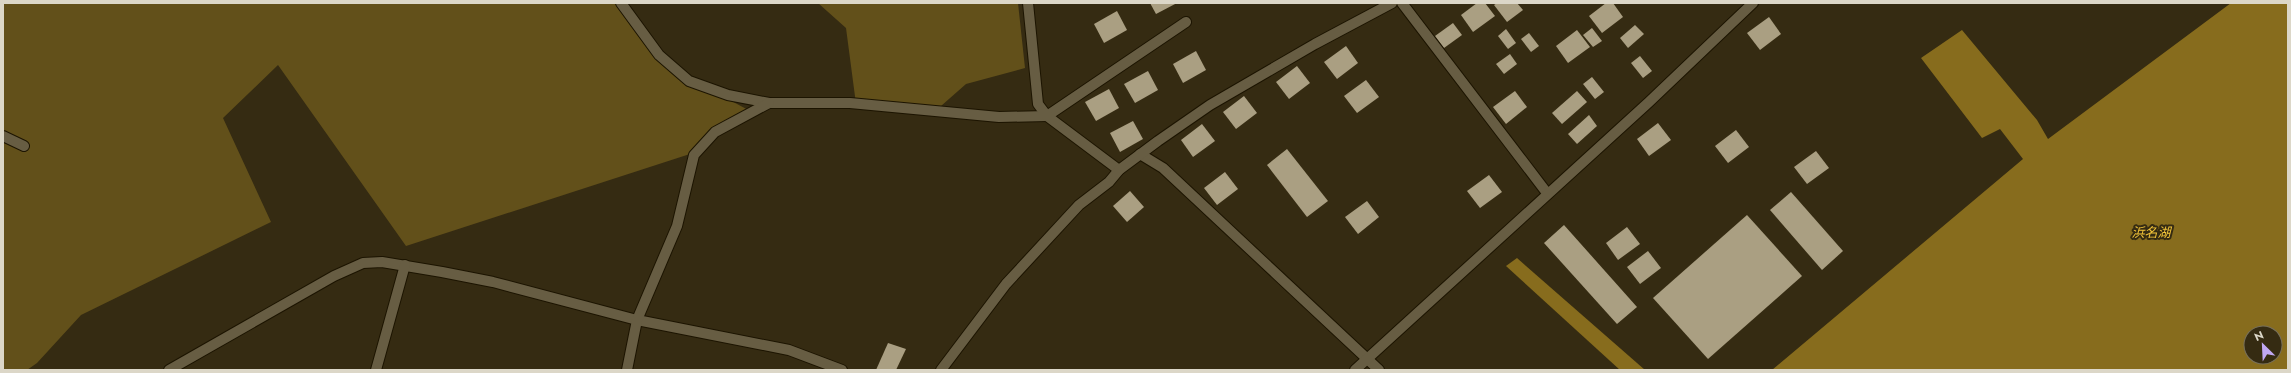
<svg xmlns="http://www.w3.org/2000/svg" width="2291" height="373" font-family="Jost,'Noto Sans JP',sans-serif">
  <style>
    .forest { fill: #62501a }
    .water { fill: #876c1d; fill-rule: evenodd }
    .building { fill: #aa9f82 }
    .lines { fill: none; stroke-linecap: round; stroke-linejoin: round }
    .minor-casing { stroke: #1c1400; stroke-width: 12 }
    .tertiary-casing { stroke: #1c1400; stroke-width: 12 }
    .minor { stroke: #675d43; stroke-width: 10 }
    .tertiary { stroke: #675d43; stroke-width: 10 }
    .labels { text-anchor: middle; stroke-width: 4; stroke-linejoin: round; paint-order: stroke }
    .water-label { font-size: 13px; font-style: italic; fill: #f1c339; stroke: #352b12 }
  </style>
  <rect width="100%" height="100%" fill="#352b12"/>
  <!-- forest -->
  <g class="forest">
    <polygon points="3,3 619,3 679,73 752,112 693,153 406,246 278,65 223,118 271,222 81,315 37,363 27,370 3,370"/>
    <polygon points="818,3 1018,3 1025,68 966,84 941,106 856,104 846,28"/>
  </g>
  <!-- water -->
  <g class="water">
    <path d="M2231,3H2288V370H1772L2023,159L2000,129L1982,138L1921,58L1962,30L2037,120L2048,139ZM2251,333H2275V357H2251Z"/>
    <polygon points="1517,258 1645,370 1620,370 1506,266"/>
  </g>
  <!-- building -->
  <g class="building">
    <polygon points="1150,3 1177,3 1156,14"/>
    <polygon points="1477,3 1485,3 1495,16 1473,32 1461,15"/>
    <polygon points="1497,3 1517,3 1523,10 1507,22 1494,5"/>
    <polygon points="1606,3 1613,3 1623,17 1602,33 1589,16"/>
    <polygon points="1117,11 1127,30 1104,43 1094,24"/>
    <polygon points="1769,17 1781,34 1760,50 1747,33"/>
    <polygon points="1453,23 1462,35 1444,48 1435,36"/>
    <polygon points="1635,25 1644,34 1628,48 1620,38"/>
    <polygon points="1592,28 1602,41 1593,47 1583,35"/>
    <polygon points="1506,29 1516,43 1508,49 1498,36"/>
    <polygon points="1577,30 1590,47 1568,63 1556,46"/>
    <polygon points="1529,33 1539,46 1531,52 1521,39"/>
    <polygon points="1346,46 1358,63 1337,79 1324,62"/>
    <polygon points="1196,51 1206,70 1183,83 1173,64"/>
    <polygon points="1510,54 1517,64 1504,74 1496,64"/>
    <polygon points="1640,56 1652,71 1643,78 1631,63"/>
    <polygon points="1297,66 1310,83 1289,99 1276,82"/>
    <polygon points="1148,71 1158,90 1135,103 1124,84"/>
    <polygon points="1592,77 1604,92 1595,99 1583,84"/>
    <polygon points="1366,80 1379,97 1357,113 1344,96"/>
    <polygon points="1109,89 1119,108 1096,121 1085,102"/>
    <polygon points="1515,91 1527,107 1506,124 1493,107"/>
    <polygon points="1577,91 1587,102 1562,124 1552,113"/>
    <polygon points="1244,96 1257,113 1236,129 1223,112"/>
    <polygon points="1589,115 1597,126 1577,144 1568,134"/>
    <polygon points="1133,121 1143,139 1120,152 1110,133"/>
    <polygon points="1658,123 1671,140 1649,156 1637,139"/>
    <polygon points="1202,124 1215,141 1193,157 1181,140"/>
    <polygon points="1736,130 1749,147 1728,163 1715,146"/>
    <polygon points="1287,149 1328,201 1307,217 1267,165"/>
    <polygon points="1816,151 1829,168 1807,184 1794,167"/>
    <polygon points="1225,172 1238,189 1217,205 1204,188"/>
    <polygon points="1489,175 1502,192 1480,208 1467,191"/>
    <polygon points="1130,191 1144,207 1127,222 1113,206"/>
    <polygon points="1791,192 1843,251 1822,270 1770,210"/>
    <polygon points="1367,201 1379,217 1358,234 1345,217"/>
    <polygon points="1747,215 1802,276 1708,359 1653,298"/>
    <polygon points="1564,225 1637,307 1617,324 1544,243"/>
    <polygon points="1627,227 1640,244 1618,260 1606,243"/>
    <polygon points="1648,251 1661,268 1640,284 1627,267"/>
    <polygon points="888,343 906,349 896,370 876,370"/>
  </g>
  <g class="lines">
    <defs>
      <g id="minor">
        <polyline points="621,3 659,55 689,81 728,95 769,103 850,103 999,117 1047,116 1186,22"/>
        <polyline points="1028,3 1038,104 1047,116 1119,170"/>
        <polyline points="1402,3 1547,193"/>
        <polyline points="3,136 24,146"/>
        <polyline points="1140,154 1163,168 1379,370"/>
        <polyline points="169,370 334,276 363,263 382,262 442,272 493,282 637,320 789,350 842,370"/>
        <polyline points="376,370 405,265"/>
        <polyline points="627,370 637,320 677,226 694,155 715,132 769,103"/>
        <polyline points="941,370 1006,284 1079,205 1109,182 1119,170 1158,141 1210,105 1315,44 1392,3"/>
      </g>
      <polyline id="tertiary" points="1355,370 1649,102 1753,3"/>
    </defs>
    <!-- minor casing -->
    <use href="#minor" class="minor-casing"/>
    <!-- tertiary casing -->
    <use href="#tertiary" class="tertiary-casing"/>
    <!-- minor -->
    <use href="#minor" class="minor"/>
    <!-- tertiary -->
    <use href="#tertiary" class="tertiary"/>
  </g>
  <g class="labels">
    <!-- water labels -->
    <g class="water-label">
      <text x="2151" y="237">浜名湖</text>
    </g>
  </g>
  <!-- border -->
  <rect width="2291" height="373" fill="none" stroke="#dcd7c8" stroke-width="8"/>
  <!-- north arrow -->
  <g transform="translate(2263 345) rotate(336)"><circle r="19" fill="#352b12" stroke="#78705b"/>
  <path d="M0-3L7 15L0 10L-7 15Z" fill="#c1a8f3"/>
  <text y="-6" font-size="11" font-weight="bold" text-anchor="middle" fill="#dcd7c8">N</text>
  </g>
</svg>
